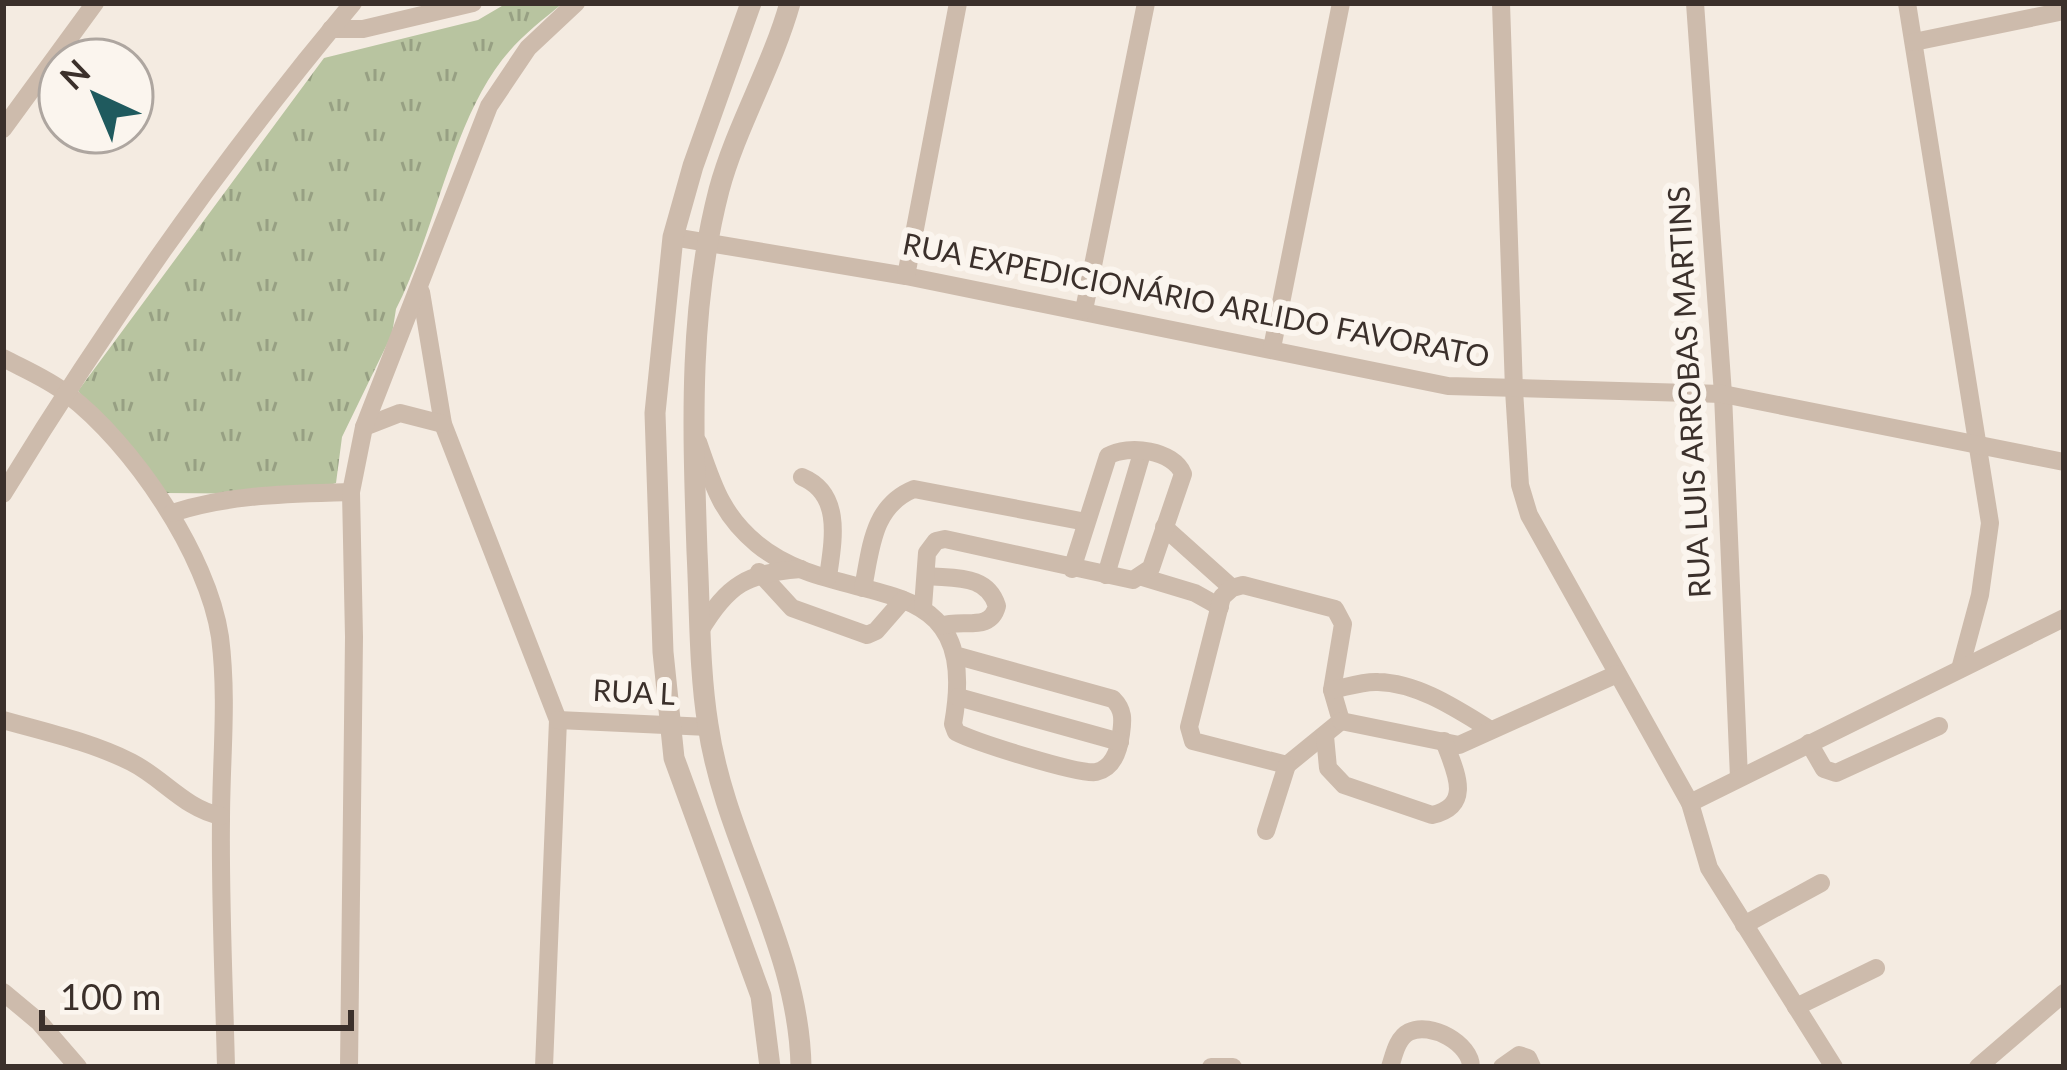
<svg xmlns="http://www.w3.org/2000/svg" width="2067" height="1070" font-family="Lato,sans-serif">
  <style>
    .park { fill: url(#park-tufts) }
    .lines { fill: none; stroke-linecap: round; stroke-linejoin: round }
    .minor { stroke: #cdbbac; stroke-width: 18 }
    .tertiary { stroke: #cdbbac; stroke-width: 21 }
    .labels { text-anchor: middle; stroke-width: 12; stroke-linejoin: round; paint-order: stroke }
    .street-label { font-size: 30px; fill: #3b302b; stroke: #fbf5ee }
  </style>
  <defs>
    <pattern id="park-tufts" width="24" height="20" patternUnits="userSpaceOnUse" patternTransform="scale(3)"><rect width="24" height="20" fill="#b8c4a0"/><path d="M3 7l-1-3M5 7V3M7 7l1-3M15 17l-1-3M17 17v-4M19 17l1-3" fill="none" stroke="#97a083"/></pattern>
  </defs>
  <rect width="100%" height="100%" fill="#f4ebe1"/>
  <!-- park -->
  <path class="park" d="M507,3H563C541,21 519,38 502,60C451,126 435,233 396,309L392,334L342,437L336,483L303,494L165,493L78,391L324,58L478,20Z"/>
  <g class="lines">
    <!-- minor -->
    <g class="minor">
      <polyline points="1501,3 1514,390 1520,485 1529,515 1690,803 1709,868 1834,1067"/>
      <polyline points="1695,3 1723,394 1739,778"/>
      <polyline points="1907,3 1990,523 1980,595 1960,669"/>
      <polyline points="331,29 363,29 473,3"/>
      <polyline points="1914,42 2064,11"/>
      <polyline points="3,129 95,3"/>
      <polyline points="673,237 906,276 1448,386 1723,394 2064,462"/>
      <polyline points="906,276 958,3"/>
      <polyline points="421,292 443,424 558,720 544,1067"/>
      <polyline points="1084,310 1146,3"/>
      <polyline points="1272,348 1341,3"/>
      <path d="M3,358C24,369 48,379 67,394C132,443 208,555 220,637C228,700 221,758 221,820C220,902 224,985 226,1067"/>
      <polyline points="364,427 400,413 443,424"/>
      <path d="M698,442C713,485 721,514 757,544C843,615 983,557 953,724L956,732C975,742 1079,775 1096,772C1114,768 1119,750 1121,734C1123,720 1124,710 1113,699L958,656"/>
      <path d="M802,477C843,494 833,541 828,577"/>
      <path d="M3,494C108,322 224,157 353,3"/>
      <path d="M172,513C230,494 290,494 351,492"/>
      <polyline points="1164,527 1232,588"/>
      <polyline points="759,572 792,608 867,635 876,631 903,600"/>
      <polyline points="1106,575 1142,453"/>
      <path d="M927,576C955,579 987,574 997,606C990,633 962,618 941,626"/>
      <polyline points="1142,577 1195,593 1220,607"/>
      <polygon points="1243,585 1335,609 1343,624 1332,690 1341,721 1287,765 1193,741 1189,727 1222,597 1232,588"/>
      <path d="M863,588C871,549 872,506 914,489L1086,522"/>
      <path d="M923,607L927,553L936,541L945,539L1133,580L1151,568L1183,474C1174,450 1128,444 1108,456L1072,569"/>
      <path d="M700,631C728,584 747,573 801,569"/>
      <path d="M1332,690C1347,687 1363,681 1378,682C1419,683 1458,710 1491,730"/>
      <polyline points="958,697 1120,742"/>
      <path d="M3,720C46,732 91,742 131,762C163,778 185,809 221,816"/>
      <polyline points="558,720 708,727"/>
      <polyline points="1341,721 1459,745 1617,674"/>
      <path d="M1325,736L1328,768L1344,785L1432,815C1474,805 1455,771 1444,741"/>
      <polyline points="1809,743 1824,769 1836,773 1939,726"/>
      <polyline points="1690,803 2064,618"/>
      <polyline points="1266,831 1287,765"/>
      <polyline points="1744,925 1821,883"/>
      <polyline points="3,992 39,1022 78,1067"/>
      <polyline points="1796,1007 1876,968"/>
      <polyline points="349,1067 354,637 351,492 364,427 489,106 528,48 576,3"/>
      <polyline points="1211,1067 1233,1067"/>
      <path d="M1390,1067C1394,1055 1397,1038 1409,1032C1431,1021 1471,1044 1471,1067"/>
      <polyline points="1502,1067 1519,1055 1528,1058 1532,1067"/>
      <polyline points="1978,1067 2064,993"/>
    </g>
    <!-- tertiary -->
    <g class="tertiary">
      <polyline points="751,3 693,166 673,237 655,413 663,652 674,758 761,996 770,1067"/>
      <path d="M790,3C772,67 736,127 719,190C688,310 693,430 697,552C700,610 699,669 708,725C725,843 799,946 801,1067"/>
    </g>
  </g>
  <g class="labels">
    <!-- street labels -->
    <g class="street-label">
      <text transform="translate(1196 301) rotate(11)" y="10">RUA EXPEDICIONÁRIO ARLIDO FAVORATO</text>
      <text transform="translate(1690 392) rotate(-93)" y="10">RUA LUIS ARROBAS MARTINS</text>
      <text transform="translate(634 693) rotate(3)" y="10">RUA L</text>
    </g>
  </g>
  <!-- border -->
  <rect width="2067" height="1070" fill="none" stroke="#3b302b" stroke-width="12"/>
  <!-- north arrow -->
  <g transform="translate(96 96) rotate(316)"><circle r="57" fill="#fbf5ee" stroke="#aea6a0" stroke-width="3"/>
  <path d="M0-9L21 45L0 30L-21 45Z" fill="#1f5a5e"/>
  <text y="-18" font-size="33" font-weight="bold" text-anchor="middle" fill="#3b302b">N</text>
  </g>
  <!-- scale -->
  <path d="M42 1010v18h309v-18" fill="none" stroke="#3b302b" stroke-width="6"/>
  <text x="60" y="1010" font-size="36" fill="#3b302b" stroke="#fbf5ee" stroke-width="9" paint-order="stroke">100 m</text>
</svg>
